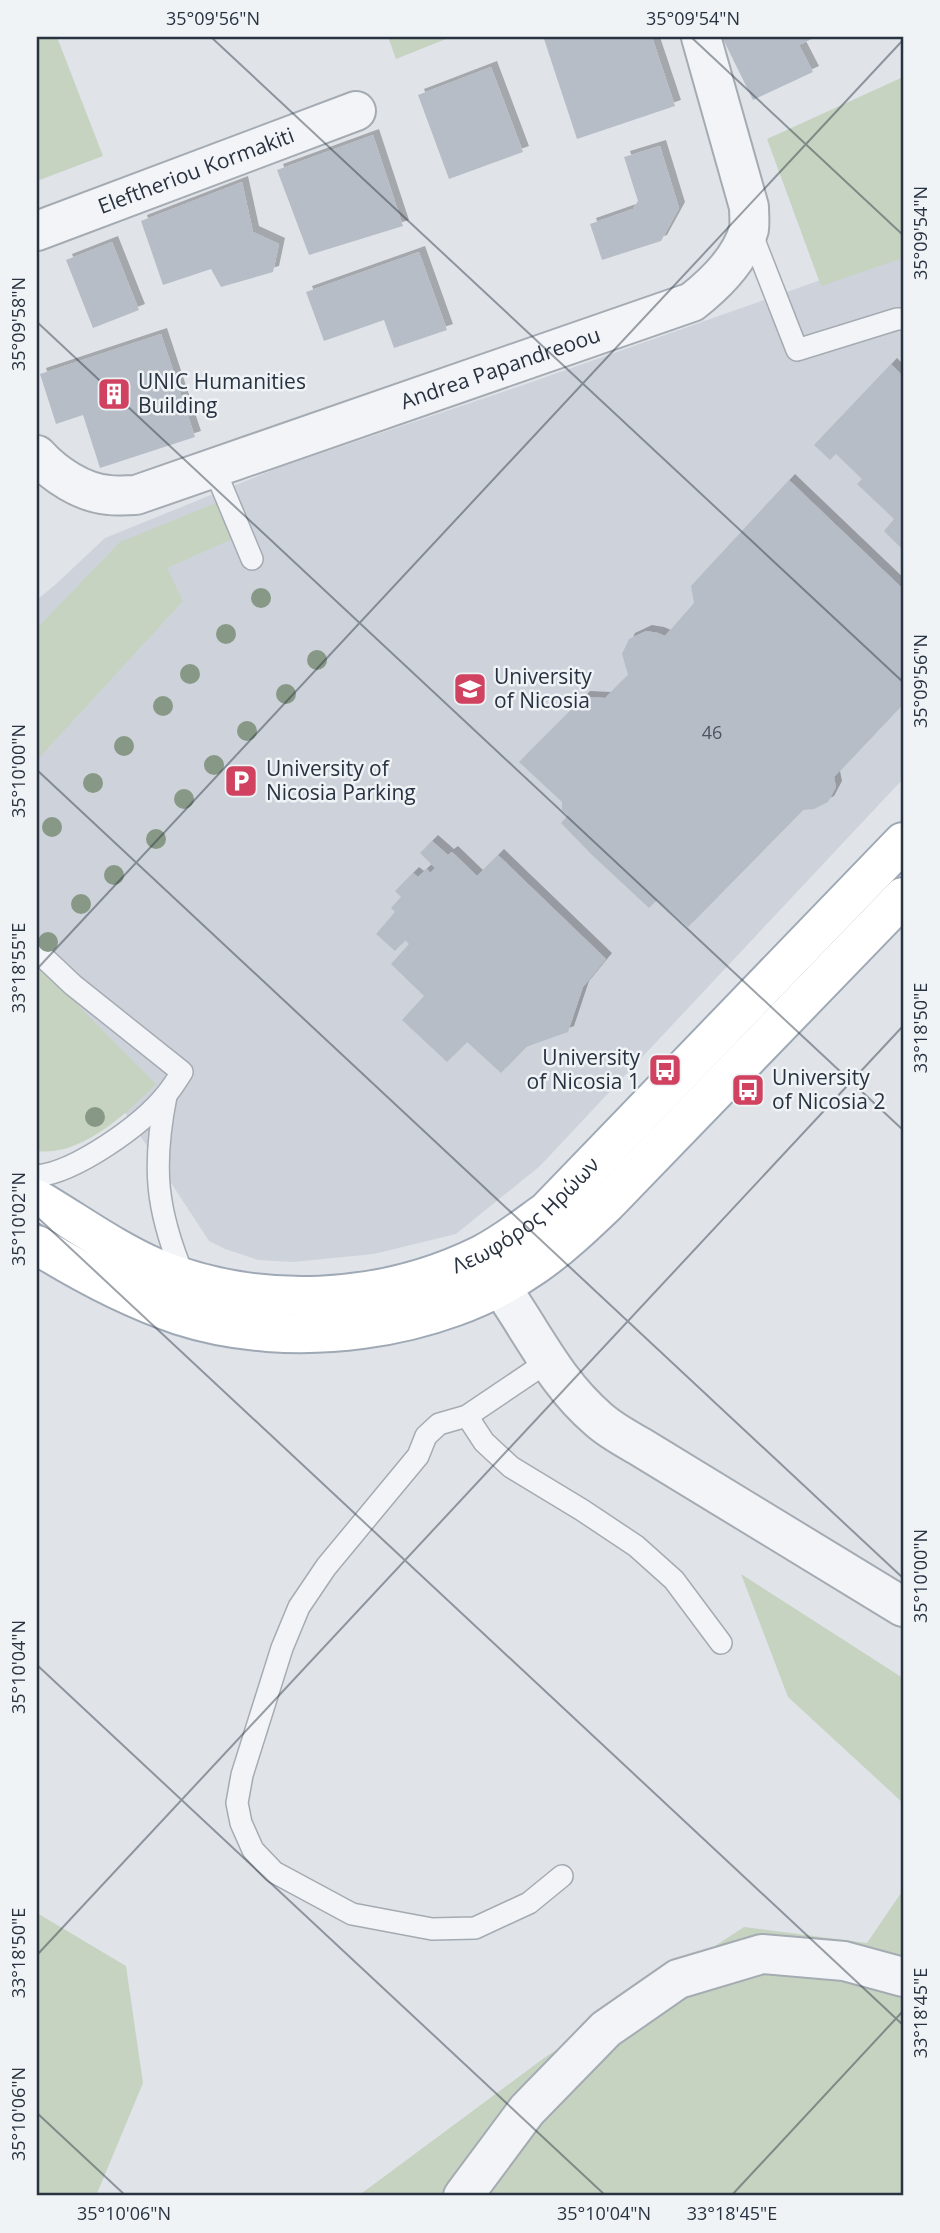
<svg xmlns="http://www.w3.org/2000/svg" width="940" height="2233" font-family="'Open Sans',sans-serif">
  <style>
    .built { fill: #ced3db }
    .green { fill: #c6d3c1 }
    .building { fill: #b7bdc6; filter: url(#shadow) }
    .lines { fill: none; stroke-linecap: round; stroke-linejoin: round }
    .service-casing { stroke: #a5abb3; stroke-width: 24 }
    .minor-casing { stroke: #a5abb3; stroke-width: 42 }
    .tertiary-casing { stroke: #a5abb3; stroke-width: 42 }
    .primary-casing { stroke: #9fa9b5; stroke-width: 42 }
    .service { stroke: #f2f4f7; stroke-width: 21 }
    .minor { stroke: #f2f4f7; stroke-width: 38 }
    .tertiary { stroke: #f2f4f7; stroke-width: 38 }
    .primary { stroke: #fff; stroke-width: 38 }
    .tree { fill: #879986 }
    .ticks { fill: none; stroke: #283240; stroke-width: 2; stroke-opacity: 0.45 }
    .labels { text-anchor: middle; stroke-width: 5; stroke-linejoin: round; paint-order: stroke }
    .number-label { font-size: 18px; fill: #4c5562 }
    .street-label { font-size: 21px; fill: #283240; stroke: #eff3f6 }
    .poi-label { font-size: 21px; fill: #283240; stroke: #eff3f6; text-anchor: start }
    .neatline { fill: none; stroke: #283240; stroke-width: 2.5 }
    .ticks-label { font-size: 18px; text-anchor: middle; fill: #283240 }
  </style>
  <defs>
    <filter id="shadow"><feDropShadow dx="6" dy="-6" stdDeviation="0" flood-color="#0004"/></filter>
  </defs>
  <rect width="100%" height="100%" fill="#e0e4e9"/>
  <!-- built -->
  <polygon class="built" points="903,247 903,779 540,1166 456,1234 374,1254 293,1262 258,1260 225,1249 209,1241 126,1114 37,1063 37,597 38,599 56,584 105,538 280,467 526,384 815,282"/>
  <!-- green -->
  <g class="green">
    <polygon points="37,37 57,37 103,156 37,181"/>
    <polygon points="388,37 451,37 396,59"/>
    <polygon points="903,77 903,258 821,286 767,139"/>
    <polygon points="221,501 237,537 167,568 183,601 37,760 37,628 120,542"/>
    <path d="M37,964L156,1084C127,1113 81,1157 37,1151Z"/>
    <polygon points="741,1574 903,1678 903,1803 788,1697"/>
    <polygon points="903,1890 903,2196 358,2196 544,2058 744,1927 867,1943"/>
    <polygon points="37,1913 126,1966 143,2083 96,2196 37,2196"/>
  </g>
  <!-- building -->
  <g class="building">
    <polygon points="550,37 652,37 675,106 577,139 544,39"/>
    <polygon points="722,37 816,37 799,45 813,72 753,100"/>
    <polygon points="491,67 523,152 449,179 418,95"/>
    <polygon points="373,135 403,226 309,255 277,170"/>
    <polygon points="660,146 679,208 661,241 602,260 590,224 633,209 638,201 624,157"/>
    <polygon points="242,182 253,232 279,244 273,272 221,287 211,269 163,285 141,221"/>
    <polygon points="112,242 139,310 93,328 66,260"/>
    <polygon points="419,252 447,330 394,348 384,320 324,341 306,292"/>
    <polygon points="161,334 195,437 100,468 83,415 56,424 40,374"/>
    <polygon points="891,364 903,376 903,550 884,531 894,519 857,484 862,479 836,454 830,460 814,445"/>
    <polygon points="789,480 903,589 903,704 834,777 836,787 828,802 814,809 803,810 688,927 657,900 649,908 592,855 561,823 568,815 562,810 562,802 519,762 584,697 605,698 628,675 622,654 629,639 646,631 658,633 665,636 694,603 691,586"/>
    <polygon points="432,841 448,855 452,852 477,876 498,855 606,959 583,987 568,1032 526,1047 501,1073 467,1042 447,1062 402,1020 424,996 391,964 409,944 405,940 395,951 376,934 395,912 391,908 401,897 395,891 413,873 418,877 427,869 430,873 435,868 420,853"/>
  </g>
  <g class="lines">
    <defs>
      <g id="service">
        <polyline points="750,230 797,350 897,319 903,319"/>
        <polyline points="214,468 252,559"/>
        <path d="M37,951L73,985L182,1072C177,1080 172,1088 166,1095C142,1125 76,1172 37,1176"/>
        <path d="M166,1096C152,1167 156,1210 184,1277"/>
        <polyline points="547,1362 467,1416 439,1424 426,1436 418,1456 326,1567 299,1607 282,1648 242,1775 237,1803 241,1823 253,1850 274,1872 352,1914 432,1929 475,1928 529,1903 562,1876"/>
        <polyline points="467,1416 484,1442 511,1467 582,1510 636,1546 674,1580 721,1643"/>
      </g>
      <g id="minor">
        <path id="s1" d="M37,231L356,111"/>
        <path id="s2" d="M37,455C54,474 82,493 109,495C118,496 127,495 136,495L692,302C715,284 741,259 749,229C750,223 749,214 749,207L701,37"/>
        <polyline points="463,2196 527,2110 606,2029 678,1979 762,1954 844,1961 903,1977"/>
      </g>
      <path id="tertiary" d="M483,1257C496,1281 512,1303 526,1326C548,1361 566,1391 598,1419C610,1430 625,1438 639,1446L903,1607"/>
      <g id="primary">
        <path id="s3" d="M37,1199C76,1222 114,1250 156,1268C260,1310 381,1304 481,1255C505,1243 526,1226 547,1211L903,842"/>
        <path d="M37,1245C82,1273 129,1298 179,1315C290,1351 439,1333 535,1265C561,1247 584,1225 607,1203L903,897"/>
      </g>
    </defs>
    <!-- service casing -->
    <use href="#service" class="service-casing"/>
    <!-- minor casing -->
    <use href="#minor" class="minor-casing"/>
    <!-- tertiary casing -->
    <use href="#tertiary" class="tertiary-casing"/>
    <!-- primary casing -->
    <use href="#primary" class="primary-casing"/>
    <!-- service -->
    <use href="#service" class="service"/>
    <!-- minor -->
    <use href="#minor" class="minor"/>
    <!-- tertiary -->
    <use href="#tertiary" class="tertiary"/>
    <!-- primary -->
    <use href="#primary" class="primary"/>
  </g>
  <!-- trees -->
  <g class="tree">
    <circle cx="261" cy="598" r="10"/>
    <circle cx="226" cy="634" r="10"/>
    <circle cx="317" cy="660" r="10"/>
    <circle cx="190" cy="674" r="10"/>
    <circle cx="286" cy="694" r="10"/>
    <circle cx="163" cy="706" r="10"/>
    <circle cx="247" cy="731" r="10"/>
    <circle cx="124" cy="746" r="10"/>
    <circle cx="214" cy="765" r="10"/>
    <circle cx="93" cy="783" r="10"/>
    <circle cx="184" cy="799" r="10"/>
    <circle cx="52" cy="827" r="10"/>
    <circle cx="156" cy="839" r="10"/>
    <circle cx="114" cy="875" r="10"/>
    <circle cx="81" cy="904" r="10"/>
    <circle cx="48" cy="942" r="10"/>
    <circle cx="95" cy="1117" r="10"/>
  </g>
  <!-- ticks -->
  <path class="ticks" d="M211,37L903,682M691,37L903,235M37,322L903,1130M37,770L903,1578M37,969L903,40M37,1217L903,2025M37,1665L606,2196M37,1955L903,1026M37,2113L126,2196M731,2196L903,2011"/>
  <!-- icons -->
  <defs>
    <symbol id="building-square" viewBox="-11 -11 22 22"><rect x="-9" y="-9" width="18" height="18" rx="4" fill="#d04260" stroke="#eff3f6"/><path d="M-4-6H4V6H1V3H-1V6H-4ZM-2.5-4.3h1.7v1.8h-1.7ZM.8-4.3h1.7v1.8H.8ZM-2.5-1h1.7V.8h-1.7ZM.8-1h1.7V.8H.8Z" fill="#fff"/></symbol>
    <symbol id="university-square" viewBox="-11 -11 22 22"><rect x="-9" y="-9" width="18" height="18" rx="4" fill="#d04260" stroke="#eff3f6"/><path d="M0-5L7-2L0 1L-7-2ZM-4 1L0 2.5L4 1V4Q0 6-4 4Z" fill="#fff"/></symbol>
    <symbol id="parking-square" viewBox="-11 -11 22 22"><rect x="-9" y="-9" width="18" height="18" rx="4" fill="#d04260" stroke="#eff3f6"/><path d="M-3.5-5.5H1a3.5 3.5 0 0 1 0 7H-1V5.5H-3.5ZM-1-3.4V-.6H.8a1.4 1.4 0 0 0 0-2.8Z" fill="#fff"/></symbol>
    <symbol id="bus-square" viewBox="-11 -11 22 22"><rect x="-9" y="-9" width="18" height="18" rx="4" fill="#d04260" stroke="#eff3f6"/><path d="M-5-6H5V4H4V6H2V4H-2V6H-4V4H-5ZM-3.5-4V0h7V-4ZM-3.5 1.2v1.5H-2V1.2ZM2 1.2v1.5H3.5V1.2Z" fill="#fff"/></symbol>
  </defs>
  <g fill-rule="evenodd">
    <use href="#building-square" x="95" y="375" width="38" height="38"/>
    <use href="#university-square" x="451" y="670" width="38" height="38"/>
    <use href="#parking-square" x="222" y="762" width="38" height="38"/>
    <use href="#bus-square" x="646" y="1051" width="38" height="38"/>
    <use href="#bus-square" x="729" y="1071" width="38" height="38"/>
  </g>
  <g class="labels">
    <!-- number labels -->
    <g class="number-label">
      <text x="712" y="739">46</text>
    </g>
    <!-- street labels -->
    <g class="street-label">
      <text dy="7" stroke="none"><textPath href="#s1" startOffset="170">Eleftheriou Kormakiti</textPath></text>
      <text dy="7" stroke="none"><textPath href="#s2" startOffset="497">Andrea Papandreoou</textPath></text>
      <text dy="7" stroke="none"><textPath href="#s3" startOffset="532">Λεωφόρος Ηρώων</textPath></text>
    </g>
    <!-- poi labels -->
    <g class="poi-label">
      <text x="138" y="389">UNIC Humanities<tspan x="138" dy="24">Building</tspan></text>
      <text x="494" y="684">University<tspan x="494" dy="24">of Nicosia</tspan></text>
      <text x="266" y="776">University of<tspan x="266" dy="24">Nicosia Parking</tspan></text>
      <text x="640" y="1065" text-anchor="end">University<tspan x="640" dy="24">of Nicosia 1</tspan></text>
      <text x="772" y="1085">University<tspan x="772" dy="24">of Nicosia 2</tspan></text>
    </g>
  </g>
  <!-- border -->
  <rect width="940" height="2233" fill="none" stroke="#eff3f6" stroke-width="77"/>
  <rect x="38" y="38" width="864" height="2156" class="neatline"/>
  <g class="ticks-label">
    <text x="213" y="25">35°09'56"N</text>
    <text x="693" y="25">35°09'54"N</text>
    <text transform="translate(921 233) rotate(-90)" y="6">35°09'54"N</text>
    <text transform="translate(19 324) rotate(-90)" y="6">35°09'58"N</text>
    <text transform="translate(921 681) rotate(-90)" y="6">35°09'56"N</text>
    <text transform="translate(19 771) rotate(-90)" y="6">35°10'00"N</text>
    <text transform="translate(19 968) rotate(-90)" y="6">33°18'55"E</text>
    <text transform="translate(921 1028) rotate(-90)" y="6">33°18'50"E</text>
    <text transform="translate(19 1219) rotate(-90)" y="6">35°10'02"N</text>
    <text transform="translate(921 1576) rotate(-90)" y="6">35°10'00"N</text>
    <text transform="translate(19 1667) rotate(-90)" y="6">35°10'04"N</text>
    <text transform="translate(19 1953) rotate(-90)" y="6">33°18'50"E</text>
    <text transform="translate(921 2013) rotate(-90)" y="6">33°18'45"E</text>
    <text transform="translate(19 2114) rotate(-90)" y="6">35°10'06"N</text>
    <text x="124" y="2220">35°10'06"N</text>
    <text x="604" y="2220">35°10'04"N</text>
    <text x="732" y="2220">33°18'45"E</text>
  </g>
</svg>
